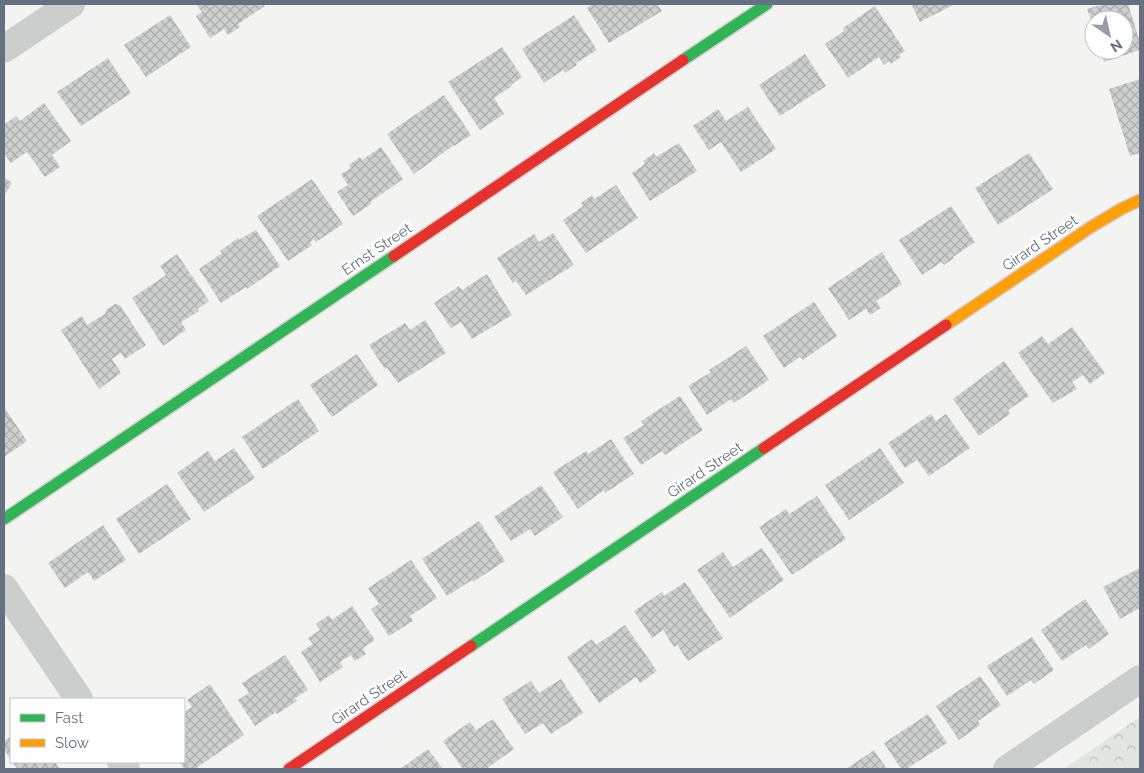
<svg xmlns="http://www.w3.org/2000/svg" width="1144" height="773" font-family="Raleway,sans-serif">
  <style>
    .park { fill: url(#park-crowns) }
    .building { fill: url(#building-cross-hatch) }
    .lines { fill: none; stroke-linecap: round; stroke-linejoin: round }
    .fast-casing { stroke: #cfcfd0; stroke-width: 14 }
    .slow-casing { stroke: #cfcfd0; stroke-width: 14 }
    .jam-casing { stroke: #cfcfd0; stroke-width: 14 }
    .street { stroke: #cccdcd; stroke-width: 28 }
    .fast { stroke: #30b455; stroke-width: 11 }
    .slow { stroke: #ff9f0a; stroke-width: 11 }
    .jam { stroke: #e5322d; stroke-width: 11 }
    .labels { text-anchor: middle; stroke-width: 5; stroke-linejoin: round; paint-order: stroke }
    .street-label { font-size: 15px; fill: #657080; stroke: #fff }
  </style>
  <defs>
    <pattern id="park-crowns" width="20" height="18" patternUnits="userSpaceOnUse" patternTransform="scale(1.25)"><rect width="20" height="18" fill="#e2e6e0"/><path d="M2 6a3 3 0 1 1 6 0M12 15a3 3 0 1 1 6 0" fill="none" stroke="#bbbfbb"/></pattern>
    <pattern id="building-cross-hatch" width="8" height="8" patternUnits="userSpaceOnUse" patternTransform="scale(1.25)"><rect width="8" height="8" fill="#cecfcf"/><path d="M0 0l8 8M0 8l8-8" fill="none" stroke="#abacad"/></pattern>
  </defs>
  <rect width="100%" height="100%" fill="#f3f3f2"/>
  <!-- park -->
  <polygon class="park" points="1140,717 1140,769 1063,769"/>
  <!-- building -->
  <g class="building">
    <polygon points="196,4 263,4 265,6 238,24 240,27 228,35 224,29 210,38 196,16 202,12"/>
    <polygon points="593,4 657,4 662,11 609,43 587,8"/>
    <polygon points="911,4 955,4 920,22"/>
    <polygon points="1104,4 1128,4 1140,42 1140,50 1104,62 1100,50 1124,50 1124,20 1094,20 1094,29 1087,9"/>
    <polygon points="875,6 905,51 899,55 901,57 891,64 889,61 884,65 879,57 848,78 825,44 844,31 843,28"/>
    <polygon points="170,15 191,47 146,77 124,45"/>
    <polygon points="574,15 597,50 576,63 577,65 565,73 563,70 544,83 522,49"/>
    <polygon points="502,47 522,77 511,85 512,86 494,98 504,114 480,130 448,82"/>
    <polygon points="805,54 826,86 780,116 759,85"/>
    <polygon points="108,58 131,93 81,126 57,92"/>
    <polygon points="1140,79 1140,153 1130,156 1109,89"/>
    <polygon points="444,95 471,135 454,146 454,145 414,174 387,134"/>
    <polygon points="44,103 71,141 52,155 60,167 45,177 27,152 11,163 4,153 4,125 16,116 20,121"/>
    <polygon points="748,107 776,149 741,172 721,142 709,150 693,126 718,109 726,121"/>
    <polygon points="679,143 697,171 650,201 632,173 645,164 643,161 654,153 656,157"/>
    <polygon points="381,147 403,179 370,202 371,204 353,216 337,192 348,185 341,174 351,168 349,165 360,157 362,160"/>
    <polygon points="1029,153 1053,189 998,225 975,188"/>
    <polygon points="4,177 12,183 4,196"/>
    <polygon points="312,179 343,224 316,242 314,239 310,242 312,245 288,261 257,216"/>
    <polygon points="616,185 638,218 586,253 563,220 583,206 581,203 592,195 594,199"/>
    <polygon points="951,206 975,242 953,257 954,258 944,265 942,262 922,275 899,240"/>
    <polygon points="256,230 280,266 247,289 246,287 221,303 199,269 222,253 220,251 238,238 239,240"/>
    <polygon points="553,233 574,265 526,295 516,281 513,283 497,258 534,234 539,242"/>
    <polygon points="882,252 902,284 876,301 881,308 870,315 866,309 849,320 828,288"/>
    <polygon points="177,254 209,301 198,309 199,311 181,322 186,330 163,346 132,298 166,275 160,266"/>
    <polygon points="487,274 512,315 472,339 461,322 451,328 434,303 459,286 462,290"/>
    <polygon points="814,302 837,336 803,360 800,357 784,368 763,336"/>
    <polygon points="115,304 120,305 146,345 125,359 121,353 112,359 121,373 99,389 61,330 82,316 87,325 105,314 106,310"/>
    <polygon points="425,320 446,353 398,383 387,368 385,369 369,345 405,323 410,330"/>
    <polygon points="1072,327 1105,373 1090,384 1083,375 1072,382 1077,389 1053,403 1018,353 1042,336 1048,344"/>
    <polygon points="746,346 769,380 734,403 731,399 707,415 688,386 711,372 709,370"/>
    <polygon points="357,354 378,385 332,417 310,385"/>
    <polygon points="1004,361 1029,396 1008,410 1010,414 979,436 953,399"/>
    <polygon points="680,396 703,430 665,455 662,451 641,465 623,438 644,425 641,421"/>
    <polygon points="298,399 319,431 263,469 242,437"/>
    <polygon points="4,407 27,441 4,457"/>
    <polygon points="931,414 936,421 946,414 970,448 929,476 917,460 905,468 888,443"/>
    <polygon points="611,439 634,474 605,493 604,490 578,509 553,472 586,451 588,454"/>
    <polygon points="234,448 255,478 204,512 177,473 208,451 215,461"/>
    <polygon points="880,448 904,483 849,520 825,485"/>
    <polygon points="167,484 191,519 139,554 116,519"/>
    <polygon points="541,485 563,517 535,536 530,529 511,541 494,517"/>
    <polygon points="817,496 846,539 792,575 759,527 786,509 789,514"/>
    <polygon points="479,521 505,561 473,582 472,580 447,596 422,559"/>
    <polygon points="103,525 126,560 94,581 88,572 65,588 48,563"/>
    <polygon points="762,548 784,580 730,618 697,570 723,552 733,567"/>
    <polygon points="411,560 437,598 410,616 413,621 389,636 371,609 379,604 368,588"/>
    <polygon points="1140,568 1140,608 1120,619 1103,587"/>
    <polygon points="685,582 723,638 688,661 677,645 674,647 663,630 652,638 634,611 662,592 664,596"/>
    <polygon points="1085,599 1109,634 1089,649 1086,645 1062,661 1041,630"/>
    <polygon points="352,606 375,640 363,648 366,654 355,661 351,655 340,662 343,667 320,682 301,652 313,644 308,638 320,630 316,624 329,615 332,620"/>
    <polygon points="625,625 657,671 640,683 636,677 599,703 567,657 592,639 596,645"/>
    <polygon points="1032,637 1054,670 1034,684 1031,680 1007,696 987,666"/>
    <polygon points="285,655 308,690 295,698 297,701 277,714 276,712 255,726 238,700 249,693 242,683"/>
    <polygon points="980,676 1001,705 978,721 980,725 959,740 936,706"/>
    <polygon points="561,679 583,713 551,734 543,723 525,734 502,699 531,681 539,693"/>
    <polygon points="210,684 244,735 195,769 185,769 179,762 184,762 184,721 185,720 184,712 192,707 187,700"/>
    <polygon points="928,714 947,743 906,769 901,769 884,743"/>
    <polygon points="493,719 514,749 486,769 463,769 443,741 470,722 476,730"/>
    <polygon points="11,736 11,760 4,749 4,741"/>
    <polygon points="428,749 443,769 400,769"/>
    <polygon points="874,750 887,769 846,769"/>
    <polygon points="12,762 55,762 60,769 18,769"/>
  </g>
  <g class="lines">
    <defs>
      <g id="fast">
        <polyline points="683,60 767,4"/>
        <polyline points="4,519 394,256"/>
        <polyline points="471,646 764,448"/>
      </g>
      <polyline id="slow" points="946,325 1091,227 1121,209 1140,200"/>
      <g id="jam">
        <polyline points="394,256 683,60"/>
        <polyline points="764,448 946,325"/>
        <polyline points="289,769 471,646"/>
      </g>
    </defs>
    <!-- fast casing -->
    <use href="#fast" class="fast-casing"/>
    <!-- slow casing -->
    <use href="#slow" class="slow-casing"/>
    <!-- jam casing -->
    <use href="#jam" class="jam-casing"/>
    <!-- street -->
    <g class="street">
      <polyline points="4,49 71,4"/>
      <polyline points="4,588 79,699"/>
      <polyline points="121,762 126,769"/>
      <polyline points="1007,769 1140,679"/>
    </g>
    <!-- fast -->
    <use href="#fast" class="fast"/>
    <!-- slow -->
    <use href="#slow" class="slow"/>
    <!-- jam -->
    <use href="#jam" class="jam"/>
  </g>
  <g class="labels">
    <!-- street labels -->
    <g class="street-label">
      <text transform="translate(1040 243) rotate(-34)" y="5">Girard Street</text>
      <text transform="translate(377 249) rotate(-34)" y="5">Ernst Street</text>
      <text transform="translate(705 470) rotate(-34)" y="5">Girard Street</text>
      <text transform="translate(369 697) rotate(-34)" y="5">Girard Street</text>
    </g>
  </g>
  <!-- border -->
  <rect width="1144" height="773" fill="none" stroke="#657080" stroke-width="10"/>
  <!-- legend -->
  <rect x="10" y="698" width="175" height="65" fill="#ffffff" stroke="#c1c6cc"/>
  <rect x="20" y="714" width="25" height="8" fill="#30b455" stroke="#c1c6cc"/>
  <text x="55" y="723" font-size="15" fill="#657080">Fast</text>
  <rect x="20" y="739" width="25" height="8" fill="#ff9f0a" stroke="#c1c6cc"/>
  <text x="55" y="748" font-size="15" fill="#657080">Slow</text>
  <!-- north arrow -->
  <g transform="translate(1109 35) rotate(146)"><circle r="24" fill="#ffffff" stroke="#c1c6cc"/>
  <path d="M0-4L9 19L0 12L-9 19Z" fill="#979ea8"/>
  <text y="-8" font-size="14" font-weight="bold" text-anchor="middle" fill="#657080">N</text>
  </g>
</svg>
